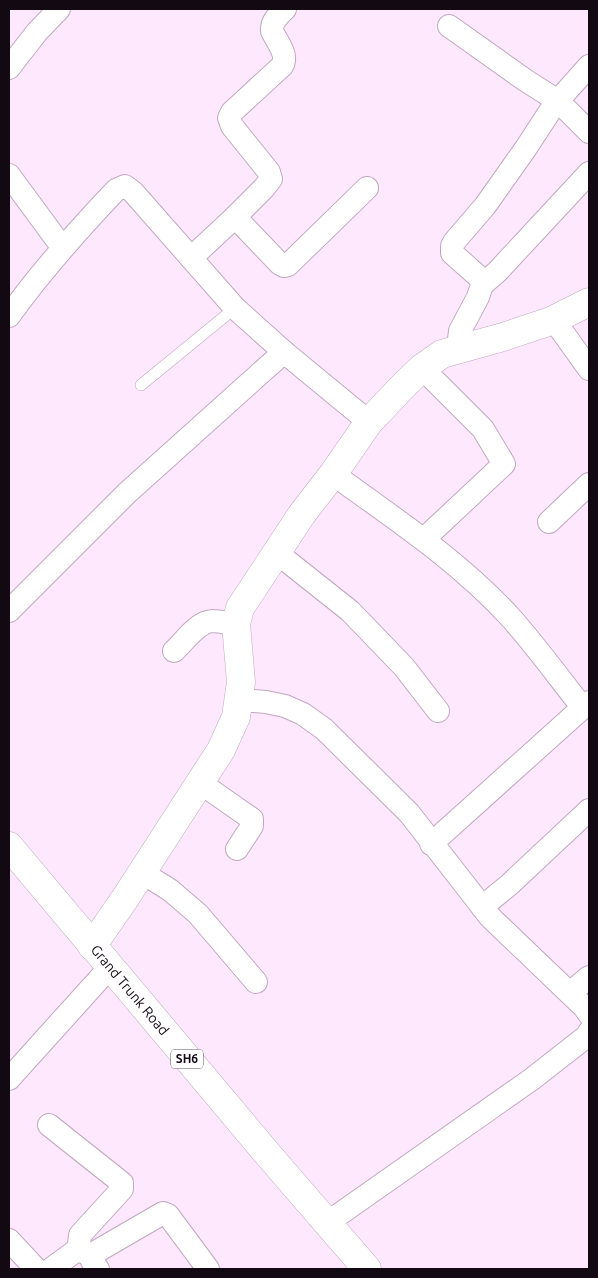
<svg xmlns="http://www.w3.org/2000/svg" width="598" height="1278" font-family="Ubuntu,sans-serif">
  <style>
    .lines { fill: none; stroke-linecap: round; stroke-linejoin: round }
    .service-casing { stroke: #c1a7c0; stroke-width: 12 }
    .minor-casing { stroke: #c1a7c0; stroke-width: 24 }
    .tertiary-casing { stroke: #c1a7c0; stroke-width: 29 }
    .primary-casing { stroke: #c1a7c0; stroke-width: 29 }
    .service { stroke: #fff; stroke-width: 11 }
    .minor { stroke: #fff; stroke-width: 22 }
    .tertiary { stroke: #fff; stroke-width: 28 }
    .primary { stroke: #fff; stroke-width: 28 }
    .labels { text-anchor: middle; stroke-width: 4.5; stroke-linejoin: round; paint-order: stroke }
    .shield { fill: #fff; stroke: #595359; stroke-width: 1 }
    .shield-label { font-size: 12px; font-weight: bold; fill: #120912 }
    .street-label { font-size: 14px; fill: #120912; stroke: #fff }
  </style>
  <rect width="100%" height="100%" fill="#fee8fd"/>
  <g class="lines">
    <defs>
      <polyline id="service" points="141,385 235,308"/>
      <g id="minor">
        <polyline points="449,26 525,80 558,101 589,132"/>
        <polyline points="9,68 37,32 59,9"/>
        <polyline points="9,175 62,247"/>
        <polyline points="235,217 280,264 284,266 288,265 367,188"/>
        <path d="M191,258L235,217L264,188L271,179L269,172L232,126L229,118L232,112L282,66C289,55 277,42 272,31C271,21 279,15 285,9"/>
        <polyline points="482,285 497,272 589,173"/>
        <path d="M9,316C42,270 77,231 116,190L125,186L133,192L235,308L284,352L369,422"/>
        <polyline points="554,320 589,369"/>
        <polyline points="458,348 460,331 478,297 482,285 480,278 452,253 452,246 454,242 485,206 526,148 554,105 589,66"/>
        <polyline points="422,368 483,429 504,464 424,539"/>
        <path d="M333,474C395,519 459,561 511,618C536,646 559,678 583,708"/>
        <polyline points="549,522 589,484"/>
        <polyline points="277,553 350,611 404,667 438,711"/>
        <polyline points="9,611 127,493 284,352"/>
        <path d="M174,651C184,642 197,622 212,621C219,621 228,623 236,624"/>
        <polyline points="240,700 266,702 285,706 303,714 324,729 409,813 490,917 584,1007 589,1014"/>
        <polyline points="199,782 252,819 252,826 237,849"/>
        <polyline points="431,844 589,702"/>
        <polyline points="141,872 170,890 198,914 256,982"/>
        <polyline points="482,907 509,885 589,810"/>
        <polyline points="570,993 589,977"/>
        <polyline points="9,1079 110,967"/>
        <polyline points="49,1125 122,1183 122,1189 80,1235 79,1244 82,1251"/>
        <polyline points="327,1223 532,1079 587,1036 589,1032"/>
        <polyline points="9,1240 36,1269"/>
        <polyline points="51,1269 77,1250 86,1253 92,1258"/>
        <polyline points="98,1269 92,1261 94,1253 163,1213 168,1215 208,1269"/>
      </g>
      <polyline id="tertiary" points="92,946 124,900 221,750 236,717 241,682 236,624 240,608 302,514 333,474 369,422 406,383 422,368 442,354 503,337 551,321 589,302"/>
      <g id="primary">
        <path id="s1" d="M9,846L271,1158L367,1269"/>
      </g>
    </defs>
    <!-- service casing -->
    <use href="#service" class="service-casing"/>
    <!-- minor casing -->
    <use href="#minor" class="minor-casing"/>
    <!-- tertiary casing -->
    <use href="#tertiary" class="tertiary-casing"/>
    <!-- primary casing -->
    <use href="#primary" class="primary-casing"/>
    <!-- service -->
    <use href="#service" class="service"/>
    <!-- minor -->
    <use href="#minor" class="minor"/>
    <!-- tertiary -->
    <use href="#tertiary" class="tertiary"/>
    <!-- primary -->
    <use href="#primary" class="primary"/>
  </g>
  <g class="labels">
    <!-- shield labels -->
    <rect class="shield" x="171" y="1049.5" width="32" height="19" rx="4"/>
    <g class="shield-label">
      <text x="187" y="1063">SH6</text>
    </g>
    <!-- street labels -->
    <g class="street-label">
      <text dy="5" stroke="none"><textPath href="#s1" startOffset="188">Grand Trunk Road</textPath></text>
    </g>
  </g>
  <!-- border -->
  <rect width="598" height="1278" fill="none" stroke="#120912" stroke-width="20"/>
</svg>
